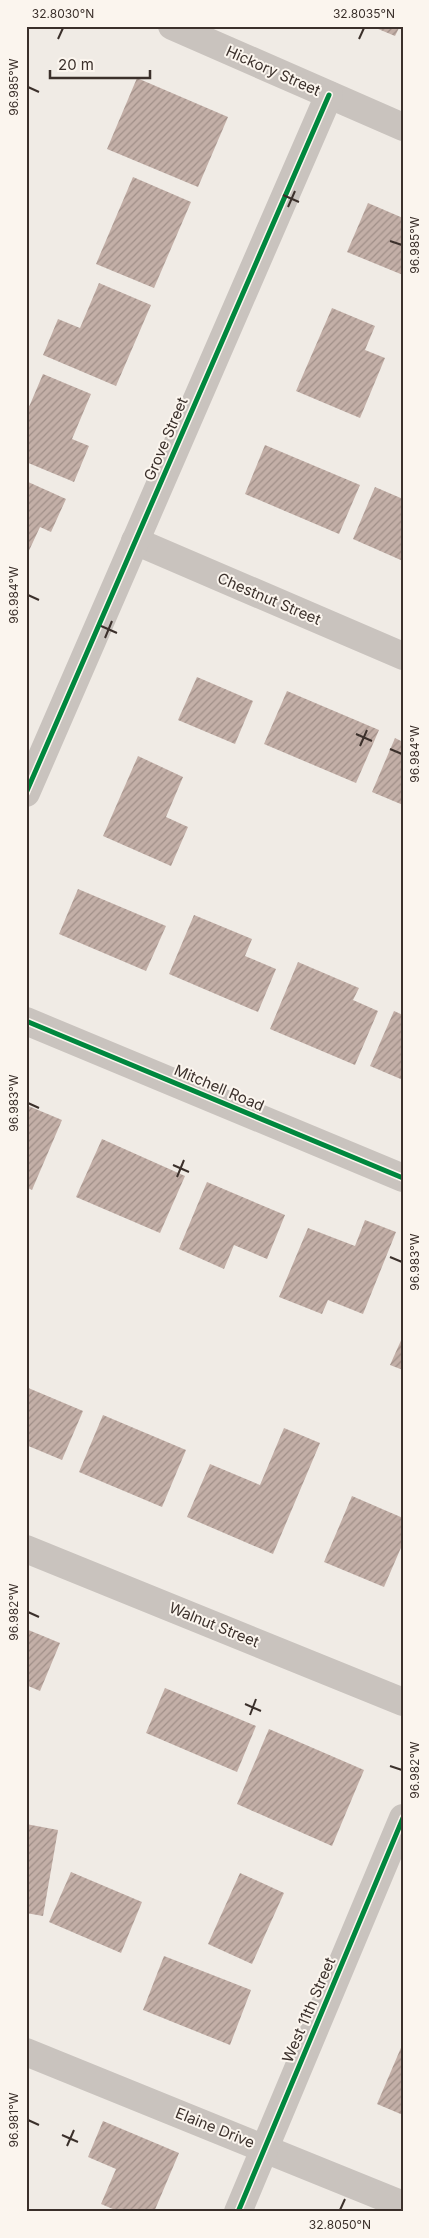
<svg xmlns="http://www.w3.org/2000/svg" width="429" height="2238" font-family="Inter,sans-serif">
  <style>
    .building { fill: url(#building-hatch) }
    .lines { fill: none; stroke-linecap: round; stroke-linejoin: round }
    .minor { stroke: #c9c3be; stroke-width: 28 }
    .cycleway-casing { stroke: #fbf5ee; stroke-width: 8 }
    .cycleway { stroke: #00873e; stroke-width: 5 }
    .ticks { fill: none; stroke: #3b302b; stroke-width: 2 }
    .labels { text-anchor: middle; stroke-width: 4; stroke-linejoin: round; paint-order: stroke }
    .street-label { font-size: 15px; fill: #3b302b; stroke: #fbf5ee }
    .neatline { fill: none; stroke: #3b302b; stroke-width: 2 }
    .ticks-label { font-size: 12px; text-anchor: middle; fill: #3b302b }
  </style>
  <defs>
    <pattern id="building-hatch" width="6" height="6" patternUnits="userSpaceOnUse" patternTransform="scale(1.25)"><rect width="6" height="6" fill="#c3afa7"/><path d="M-1 1l2-2M0 6l6-6M5 7l2-2" fill="none" stroke="#a08f88"/></pattern>
  </defs>
  <rect width="100%" height="100%" fill="#f0ebe5"/>
  <!-- building -->
  <g class="building">
    <polygon points="371,26 400,26 395,36"/>
    <polygon points="137,78 228,117 198,187 107,149"/>
    <polygon points="133,177 191,202 154,288 96,264"/>
    <polygon points="368,203 403,218 403,275 347,252"/>
    <polygon points="99,283 151,305 116,386 43,355 58,319 80,328"/>
    <polygon points="332,308 375,326 365,350 385,358 360,418 296,391"/>
    <polygon points="43,374 91,394 72,439 89,446 74,482 26,462 26,414"/>
    <polygon points="265,445 360,485 339,534 245,494"/>
    <polygon points="26,481 66,499 51,532 40,527 26,557"/>
    <polygon points="375,487 403,499 403,561 353,539"/>
    <polygon points="197,677 253,701 235,744 178,720"/>
    <polygon points="287,691 379,730 356,783 264,744"/>
    <polygon points="395,738 403,742 403,805 372,792"/>
    <polygon points="138,756 183,777 166,817 188,827 171,866 103,836"/>
    <polygon points="78,889 166,926 146,971 59,934"/>
    <polygon points="194,915 252,939 245,956 276,969 258,1012 169,974"/>
    <polygon points="298,962 359,988 353,1000 378,1011 355,1065 270,1029"/>
    <polygon points="394,1011 403,1015 403,1080 370,1066"/>
    <polygon points="26,1105 62,1120 32,1190 26,1187"/>
    <polygon points="102,1139 185,1176 160,1233 76,1197"/>
    <polygon points="207,1182 285,1215 267,1259 234,1245 224,1269 179,1249"/>
    <polygon points="365,1220 396,1232 363,1314 328,1300 322,1314 279,1297 308,1228 355,1246"/>
    <polygon points="403,1336 403,1370 390,1365"/>
    <polygon points="26,1387 83,1411 62,1460 26,1445"/>
    <polygon points="103,1415 186,1450 162,1507 79,1472"/>
    <polygon points="284,1428 320,1443 273,1554 187,1517 210,1464 260,1485"/>
    <polygon points="352,1496 403,1518 403,1543 384,1587 324,1562"/>
    <polygon points="26,1629 60,1643 40,1691 26,1685"/>
    <polygon points="165,1688 256,1726 237,1772 146,1733"/>
    <polygon points="269,1729 364,1770 332,1846 237,1804"/>
    <polygon points="26,1824 58,1830 43,1916 26,1913"/>
    <polygon points="71,1872 142,1902 121,1953 49,1922"/>
    <polygon points="240,1873 284,1893 252,1964 208,1944"/>
    <polygon points="164,1956 251,1990 230,2045 143,2010"/>
    <polygon points="403,2043 403,2115 377,2104"/>
    <polygon points="103,2121 179,2153 154,2212 120,2212 101,2204 116,2169 88,2157"/>
  </g>
  <g class="lines">
    <!-- minor -->
    <g class="minor">
      <polyline points="172,26 403,127"/>
      <polyline points="135,541 403,656"/>
      <polyline points="26,793 329,95"/>
      <polyline points="26,1021 403,1178"/>
      <polyline points="26,1549 403,1702"/>
      <polyline points="26,2052 403,2205"/>
      <polyline points="238,2212 403,1818"/>
    </g>
    <defs>
      <g id="cycleway">
        <polyline points="26,793 329,95"/>
        <polyline points="26,1021 403,1178"/>
        <polyline points="238,2212 403,1818"/>
      </g>
    </defs>
    <!-- cycleway casing -->
    <use href="#cycleway" class="cycleway-casing"/>
    <!-- cycleway -->
    <use href="#cycleway" class="cycleway"/>
  </g>
  <!-- ticks -->
  <path class="ticks" d="M58,39L63,28M359,39L364,28M28,87L39,92M283,195L299,202M288,207L295,191M390,241L402,245M28,595L39,600M101,626L117,633M105,638L112,621M356,734L372,741M360,746L367,730M390,749L402,754M28,1103L39,1108M173,1165L189,1172M177,1177L184,1160M390,1257L402,1262M28,1612L39,1617M245,1704L261,1711M250,1715L256,1699M390,1766L402,1770M28,2120L39,2125M62,2135L78,2142M67,2146L74,2130M340,2210L345,2199"/>
  <g class="labels">
    <!-- street labels -->
    <g class="street-label">
      <text transform="translate(273 71) rotate(24)" y="5">Hickory Street</text>
      <text transform="translate(166 439) rotate(-67)" y="5">Grove Street</text>
      <text transform="translate(269 599) rotate(23)" y="5">Chestnut Street</text>
      <text transform="translate(219 1088) rotate(23)" y="5">Mitchell Road</text>
      <text transform="translate(214 1625) rotate(22)" y="5">Walnut Street</text>
      <text transform="translate(309 2010) rotate(-67)" y="5">West 11th Street</text>
      <text transform="translate(215 2128) rotate(22)" y="5">Elaine Drive</text>
    </g>
  </g>
  <!-- border -->
  <rect width="429" height="2238" fill="none" stroke="#fbf5ee" stroke-width="55"/>
  <!-- scale -->
  <path d="M50 70v8h100v-8" fill="none" stroke="#3b302b" stroke-width="2.5"/>
  <text x="58" y="70" font-size="15" fill="#3b302b" stroke="#fbf5ee" stroke-width="4" paint-order="stroke">20 m</text>
  <rect x="28" y="28" width="374" height="2182" class="neatline"/>
  <g class="ticks-label">
    <text x="63" y="18">32.8030°N</text>
    <text x="364" y="18">32.8035°N</text>
    <text transform="translate(14 87) rotate(-90)" y="4">96.985°W</text>
    <text transform="translate(415 245) rotate(-90)" y="4">96.985°W</text>
    <text transform="translate(14 595) rotate(-90)" y="4">96.984°W</text>
    <text transform="translate(415 754) rotate(-90)" y="4">96.984°W</text>
    <text transform="translate(14 1103) rotate(-90)" y="4">96.983°W</text>
    <text transform="translate(415 1262) rotate(-90)" y="4">96.983°W</text>
    <text transform="translate(14 1612) rotate(-90)" y="4">96.982°W</text>
    <text transform="translate(415 1770) rotate(-90)" y="4">96.982°W</text>
    <text transform="translate(14 2120) rotate(-90)" y="4">96.981°W</text>
    <text x="340" y="2229">32.8050°N</text>
  </g>
</svg>
